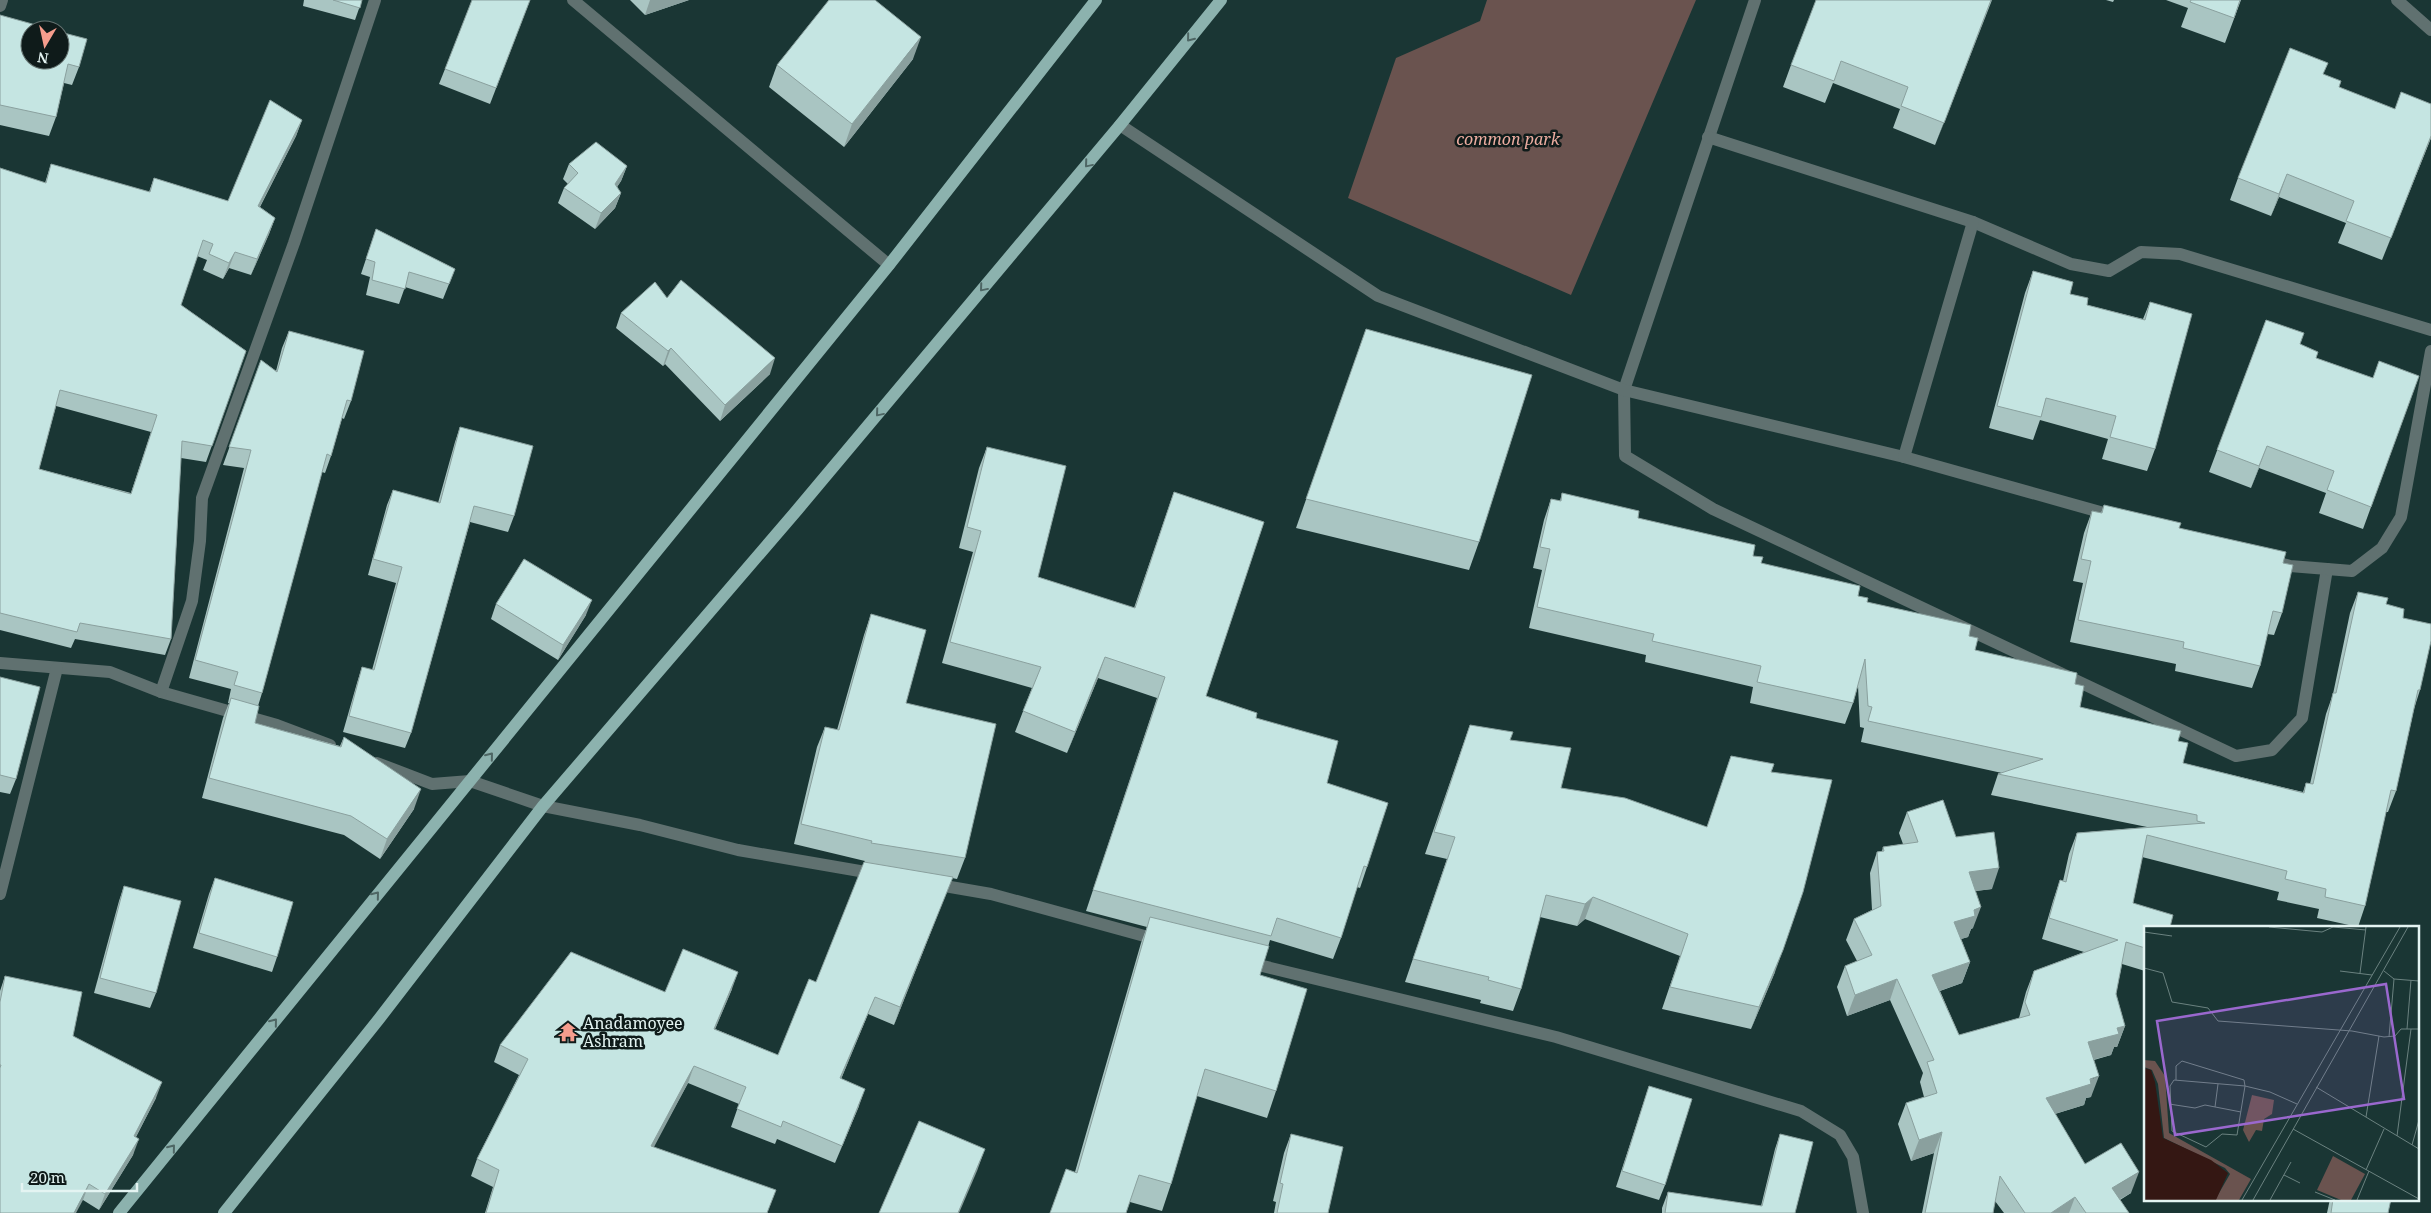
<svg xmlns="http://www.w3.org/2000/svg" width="2431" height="1213" font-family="'Noto Serif',serif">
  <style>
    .green { fill: #6a534f }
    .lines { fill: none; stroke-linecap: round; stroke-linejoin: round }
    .service { stroke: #607170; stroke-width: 12 }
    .minor { stroke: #607170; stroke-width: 12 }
    .primary { stroke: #8cb2ae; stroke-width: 12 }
    .wall { fill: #a9c5c2; fill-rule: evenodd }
    .shaded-wall { fill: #8aa09e }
    .building { fill: #c5e5e2; stroke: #8aa09e; fill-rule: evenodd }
    .oneway { stroke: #4e6664 }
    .labels { text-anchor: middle; stroke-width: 5; stroke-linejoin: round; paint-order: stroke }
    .park-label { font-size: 16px; font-style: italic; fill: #edada1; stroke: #0f1b1a }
    .poi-label { font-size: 16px; fill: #e4f4f2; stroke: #0f1b1a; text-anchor: start }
    .inset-road { fill: none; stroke: #6b8280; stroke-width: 1 }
    .view { fill: #9a68ce; fill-opacity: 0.15; stroke: #9a68ce; stroke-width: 2.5 }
    .inset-edge { fill: none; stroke: #e4f4f2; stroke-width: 2.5 }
  </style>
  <rect width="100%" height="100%" fill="#1a3634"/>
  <!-- green -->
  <polygon class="green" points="1487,0 1696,0 1571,295 1348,198 1396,58 1480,21"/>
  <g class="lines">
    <!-- service -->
    <g class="service">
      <polyline points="1755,0 1624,390 1625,456 1713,509 2236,756 2272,750 2302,718 2327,569"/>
      <polyline points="2397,0 2431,30"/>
      <polyline points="1120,125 1378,296 1624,390 1904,457 2118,517"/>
      <polyline points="1708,137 1973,222 2071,264 2109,271 2141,252 2180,254 2431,330"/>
      <polyline points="1904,457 1973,222"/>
      <polyline points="2276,562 2290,566 2352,571 2382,548 2401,517 2431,351"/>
    </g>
    <!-- minor -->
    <g class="minor">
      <polyline points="573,0 889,265"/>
      <polyline points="0,6 2,0"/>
      <polyline points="0,663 110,672 161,692 277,725 330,745"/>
      <polyline points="161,692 192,601 200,541 202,498 294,243 375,0"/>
      <polyline points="377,763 432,784 470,781 543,806 640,825 738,850 877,874"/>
      <polyline points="933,884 991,894 1159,940"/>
      <polyline points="0,894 57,668"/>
      <polyline points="1246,962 1556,1037 1801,1111 1840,1135 1853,1157 1863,1213"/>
    </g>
    <!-- primary -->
    <g class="primary">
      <polyline points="119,1213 889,265 1096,0"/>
      <polyline points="224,1213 379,1019 543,806 798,509 1120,125 1221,0"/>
    </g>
  </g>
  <!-- wall -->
  <g class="wall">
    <polygon points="304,0 362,0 355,20 303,6"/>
    <polygon points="530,0 490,104 439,84 445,69"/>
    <polygon points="630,0 689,0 645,15"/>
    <polygon points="1992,0 1935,145 1893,128 1900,109 1833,83 1825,103 1783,87 1791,65"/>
    <polygon points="2106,0 2114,0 2113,2"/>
    <polygon points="2166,0 2241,0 2225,43 2181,27 2188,8"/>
    <polygon points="0,15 60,60 79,67 72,85 64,83 56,117 49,136 0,125"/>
    <polygon points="913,59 844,147 769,87 777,65"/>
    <polygon points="2323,74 2339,87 2431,138 2382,260 2338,243 2346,223 2279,197 2271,216 2230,200 2238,178"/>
    <path d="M302,120L296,136L260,207L275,218L269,234L251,275L229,268L223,279L203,270L207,260L197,256L181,305L246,351L206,462L181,458L171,639L165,655L75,639L71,648L0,630V168L45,183L51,164L149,192L154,178L228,201ZM56,406L151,432L131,493L39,469Z"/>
    <polygon points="569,164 627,166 621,181 617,187 621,193 615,208 595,229 558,203 564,188 568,184 563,179"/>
    <polygon points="376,229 455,269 443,299 405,287 399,304 366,295 370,277 361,274"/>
    <polygon points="2033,271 2087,305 2143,319 2150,302 2155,449 2147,471 2102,459 2108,439 2040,420 2033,440 1989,428 2025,293"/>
    <polygon points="667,298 770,374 720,421 665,364 663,366 616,328 621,313"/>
    <polygon points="2266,320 2300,344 2316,358 2373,378 2419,376 2363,529 2319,513 2326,493 2259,468 2251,488 2209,472"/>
    <polygon points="289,331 351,401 344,419 342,418 331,456 325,473 322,472 262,693 258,706 255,723 340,746 344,737 414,809 380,859 344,835 202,798 223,718 229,703 228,703 231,689 189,678 244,468 223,465 261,360 276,371 282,348"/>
    <polygon points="1356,358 1479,542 1469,570 1296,528"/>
    <polygon points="460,427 514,516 508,532 470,522 411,733 405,748 343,732 357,683 362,667 372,670 396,583 368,575 387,505 393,490 438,503 455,442"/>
    <polygon points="987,447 1038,577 1134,608 1174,492 1206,696 1256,718 1327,783 1367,867 1360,888 1357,887 1341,938 1333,959 1270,940 1260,975 1276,1091 1267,1118 1197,1096 1171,1184 1162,1211 1130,1202 1075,1172 1141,943 1147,927 1086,911 1157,698 1098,678 1067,753 1015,732 1032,688 942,663 973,552 959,548 979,468"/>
    <polygon points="1562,493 1753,556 1761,563 1858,596 1867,602 1969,636 1975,650 2075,684 2080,707 2178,741 2183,763 2303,792 2306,783 2310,784 2326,714 2333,694 2350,613 2358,592 2386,604 2403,618 2420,690 2414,709 2396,791 2388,812 2386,812 2365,906 2358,927 2317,918 2319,909 2277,900 2279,892 2142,857 2133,903 2145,927 2145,971 2122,964 2116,994 2125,1026 2117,1047 2114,1047 2111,1055 2094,1060 2091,1097 2086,1098 2084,1105 2055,1114 2085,1164 2131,1193 2120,1200 2129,1213 2004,1213 1995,1201 1993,1213 1922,1213 1934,1153 1911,1161 1898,1124 1906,1103 1924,1097 1920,1082 1923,1073 1890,1000 1847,1016 1837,987 1845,966 1857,961 1846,940 1854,919 1872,910 1870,873 1877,852 1882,851 1883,847 1903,844 1899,833 1907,812 1956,837 1992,889 1975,891 1973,928 1971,929 1968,937 1961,939 1970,962 1962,983 1940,991 1959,1035 2019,1018 2026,992 2034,971 2084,952 2042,939 2053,901 2060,880 2063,881 2069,854 2077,833 2147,827 1991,795 1998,774 2002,773 1861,742 1864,728 1860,727 1858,686 1853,703 1845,724 1750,703 1753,687 1645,662 1646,655 1529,628 1542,570 1533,568 1544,520 1551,499 1560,501"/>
    <polygon points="2104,505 2179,528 2283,563 2282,613 2274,635 2267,634 2260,666 2252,688 2175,671 2176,664 2070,642 2083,583 2073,581 2084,533 2092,511 2101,513"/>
    <polygon points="496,604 586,615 558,660 491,619"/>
    <polygon points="871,614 965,858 957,879 952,878 894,1025 868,1014 841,1079 859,1106 835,1163 777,1139 775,1144 731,1127 739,1104 688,1083 653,1147 768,1213 485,1213 493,1187 471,1176 477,1159 519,1075 494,1062 500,1045 665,992 732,989 715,1029 778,1055 816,982 865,861 794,844 817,747 825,727 837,730 864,635"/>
    <polygon points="0,677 16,779 10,794 0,792"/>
    <polygon points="1470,725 1511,740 1561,788 1707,827 1731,756 1774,764 1771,773 1775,972 1751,1029 1662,1009 1680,956 1585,919 1577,926 1540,917 1521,989 1513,1011 1480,1003 1481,1000 1405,982 1447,859 1425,854"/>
    <polygon points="215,878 277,957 272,972 193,948 209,894"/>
    <polygon points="124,886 156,993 150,1008 94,993 119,901"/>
    <polygon points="5,976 73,1036 156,1098 136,1137 133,1155 99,1210 83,1200 0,1213 0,991"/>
    <polygon points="1649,1086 1665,1185 1659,1200 1616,1187"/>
    <polygon points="1291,1134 1328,1213 1274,1213 1276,1202 1273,1201 1284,1153"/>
    <polygon points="1780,1134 1795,1213 1662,1213 1662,1208 1668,1192 1761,1206 1775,1149"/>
    <polygon points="2330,1199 2391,1199 2388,1213 2327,1213"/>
  </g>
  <!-- shaded-wall -->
  <g class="shaded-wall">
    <polygon points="650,0 689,0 645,15"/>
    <polygon points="1992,0 1986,15 1935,145 1944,123"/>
    <polygon points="921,37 913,59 844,147 852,124"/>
    <polygon points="302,120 296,136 252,222 258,206"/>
    <polygon points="2431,136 2431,138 2382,260 2391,238"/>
    <polygon points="627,166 621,181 609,199 615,184"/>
    <polygon points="2287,174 2279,197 2271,216 2279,194"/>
    <polygon points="621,193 615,208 595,229 601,213"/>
    <polygon points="275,218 269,234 251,275 257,259"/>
    <polygon points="235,252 229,268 223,279 229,263"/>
    <polygon points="671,348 665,364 663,366 668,351"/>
    <polygon points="775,358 770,374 720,421 725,405"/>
    <polygon points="2267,446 2259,468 2251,488 2259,466"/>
    <polygon points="592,600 586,615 558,660 563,645"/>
    <polygon points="1105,657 1098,678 1067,753 1075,732"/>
    <polygon points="421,789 414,809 380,859 387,839"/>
    <polygon points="1999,868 1992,889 1961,893 1969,872"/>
    <polygon points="953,877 946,894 894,1025 900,1007"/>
    <polygon points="1593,897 1585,919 1577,926 1585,904"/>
    <polygon points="1981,907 1973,928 1971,929 1968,937 1947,943 1954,922 1974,910"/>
    <polygon points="1783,950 1775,972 1751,1029 1759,1007"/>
    <polygon points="1970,962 1962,983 1925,996 1932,975"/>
    <polygon points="738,972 732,989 708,1046 714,1029"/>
    <polygon points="1897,979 1890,1000 1847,1016 1855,995"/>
    <polygon points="875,997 868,1014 834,1096 840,1078"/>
    <polygon points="2125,1026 2117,1047 2114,1047 2111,1055 2080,1063 2088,1042 2117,1028"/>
    <polygon points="694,1066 688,1083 645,1164 651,1146"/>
    <polygon points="2099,1076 2091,1097 2086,1098 2084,1105 2038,1119 2046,1098"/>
    <polygon points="162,1082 156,1098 128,1152 134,1136"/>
    <polygon points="865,1089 859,1106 835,1163 842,1146"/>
    <polygon points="1942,1132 1934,1153 1911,1161 1919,1140"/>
    <polygon points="139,1139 133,1155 99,1210 105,1194"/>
    <polygon points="985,1149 977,1171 959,1213 958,1213"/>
    <polygon points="2139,1172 2131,1193 2104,1208 2112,1188"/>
    <polygon points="89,1184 83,1200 76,1213 74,1213"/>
    <polygon points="2075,1197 2069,1213 2051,1213"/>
  </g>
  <!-- building -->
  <g class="building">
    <polygon points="333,0 362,0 360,8"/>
    <polygon points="472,0 530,0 496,88 445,69"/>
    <polygon points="829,0 875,0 921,37 852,124 777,65"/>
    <polygon points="1816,0 1991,0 1944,123 1901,106 1908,87 1841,61 1834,81 1791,65"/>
    <polygon points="2191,0 2240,0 2234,18 2190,2"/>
    <polygon points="0,15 54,30 30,30 30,60 60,60 60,32 87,39 79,67 68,64 56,117 0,105"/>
    <polygon points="2290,48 2328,63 2323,74 2341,81 2339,87 2395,109 2401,92 2431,104 2431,136 2391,238 2346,221 2354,201 2287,174 2279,194 2238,178"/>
    <path d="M270,100L302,120L258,206L275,218L257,259L235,252L229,263L209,254L213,244L203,240L181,305L246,351L212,446L182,441L171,639L80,623L77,632L0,613V168L46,183L51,164L150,192L154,178L228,201ZM60,390L157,415L131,494L39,469Z"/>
    <polygon points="596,142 627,166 615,184 621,193 601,213 564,188 578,173 569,164"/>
    <polygon points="376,229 455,269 449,284 409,272 405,289 372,280 375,262 366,259"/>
    <polygon points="2033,271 2073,282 2070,294 2088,298 2087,305 2145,320 2150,302 2192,314 2155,449 2110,437 2116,416 2046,398 2041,417 1997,406"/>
    <polygon points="681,280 775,358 725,405 671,348 668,351 621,313 655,282 667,298"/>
    <polygon points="2266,320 2304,333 2300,344 2318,352 2316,358 2373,378 2379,361 2419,376 2371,507 2327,490 2334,471 2267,446 2259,466 2217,450"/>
    <polygon points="1366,329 1532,375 1479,542 1306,499"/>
    <polygon points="289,331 364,351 351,401 347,400 331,456 327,454 262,693 234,685 238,672 195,660 251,450 229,447 261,360 277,372"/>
    <polygon points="460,427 533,446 514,516 474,506 411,733 349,716 362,667 374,670 402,567 373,559 393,490 440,503"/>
    <polygon points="987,447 1066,466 1038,577 1135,608 1174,492 1264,522 1206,696 1257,713 1256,718 1338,741 1327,783 1388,803 1367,867 1364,866 1341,938 1277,918 1271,936 1093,890 1165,677 1105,657 1075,732 1023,711 1041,667 950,642 981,531 967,527"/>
    <polygon points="1562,493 1639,511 1638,518 1755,545 1753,556 1763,557 1761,563 1860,586 1858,596 1868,598 1867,602 1971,625 1969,636 1978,638 1975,650 2077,673 2075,684 2084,686 2080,707 2181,731 2178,741 2188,743 2183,763 2304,793 2306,783 2313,784 2333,693 2336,693 2358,592 2388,598 2386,604 2404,609 2403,618 2431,624 2431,641 2420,690 2418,690 2396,791 2391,790 2365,906 2325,897 2326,889 2285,879 2287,871 2147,835 2133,903 2173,915 2170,927 2145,927 2145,948 2126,942 2116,994 2125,1026 2117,1028 2119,1034 2088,1042 2099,1076 2090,1079 2091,1084 2046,1098 2085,1164 2121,1143 2139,1172 2112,1188 2129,1213 2086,1213 2075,1197 2051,1213 2025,1213 2000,1176 1993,1213 1925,1213 1942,1132 1919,1140 1906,1103 1937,1093 1927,1062 1934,1060 1897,979 1855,995 1845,966 1872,955 1854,919 1881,906 1877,852 1884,851 1883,847 1918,842 1907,812 1943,800 1956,837 1994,832 1999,868 1969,872 1981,907 1974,910 1975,916 1954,922 1970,962 1932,975 1959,1035 2030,1015 2025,1002 2034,971 2118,940 2049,918 2060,880 2066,882 2077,833 2205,823 2197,821 2197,815 1998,774 2043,759 1868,721 1872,707 1868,706 1865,659 1853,703 1757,682 1761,666 1652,641 1654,634 1537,607 1550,549 1540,547 1551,499 1561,501"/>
    <polygon points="2104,505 2181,523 2179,528 2286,552 2283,563 2293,565 2282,613 2273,611 2260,666 2183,648 2184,642 2078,620 2091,561 2081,559 2092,511 2102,513"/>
    <polygon points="524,559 592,600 563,645 496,604"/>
    <polygon points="871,614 926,630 906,703 996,724 965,858 871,843 872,841 801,824 825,727 839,730"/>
    <polygon points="0,677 40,687 16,779 0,775"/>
    <polygon points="231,698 259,706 255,723 341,747 344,737 421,789 387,839 351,816 209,778"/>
    <polygon points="1470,725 1513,732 1510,740 1571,748 1561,788 1625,798 1707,827 1731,756 1774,764 1771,772 1832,780 1803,892 1783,950 1759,1007 1670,987 1688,934 1593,897 1585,904 1546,895 1521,989 1488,980 1489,977 1413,959 1455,837 1434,832"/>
    <polygon points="864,862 953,877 900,1007 875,997 840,1078 865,1089 842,1146 783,1121 781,1127 737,1109 746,1087 694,1066 651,1146 776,1190 767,1213 486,1213 499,1170 477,1159 528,1059 500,1045 571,952 665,992 683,949 738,972 714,1029 778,1055 809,979 816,982"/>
    <polygon points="215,878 293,902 277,957 199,933"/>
    <polygon points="124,886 181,901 156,993 100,978"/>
    <polygon points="1150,917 1269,946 1260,975 1307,989 1276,1091 1205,1069 1171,1184 1139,1175 1126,1213 1050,1213 1066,1169 1077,1173"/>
    <polygon points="5,976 82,992 73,1036 162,1082 134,1136 139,1139 105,1194 89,1184 74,1213 0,1213 0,1068 1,1065 0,1065 0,1002"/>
    <polygon points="1649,1086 1692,1099 1665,1185 1622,1171"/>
    <polygon points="919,1121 985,1149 958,1213 879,1213"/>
    <polygon points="1291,1134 1343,1147 1328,1213 1277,1213 1283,1184 1280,1183"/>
    <polygon points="1780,1134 1813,1142 1795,1213 1665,1213 1668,1192 1762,1206"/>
    <polygon points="2333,1199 2391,1199 2388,1213 2331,1213"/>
  </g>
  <!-- one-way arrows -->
  <defs><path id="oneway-chevron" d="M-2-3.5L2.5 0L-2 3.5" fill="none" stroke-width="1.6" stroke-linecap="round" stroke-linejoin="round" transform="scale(1.25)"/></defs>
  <g class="oneway">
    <use href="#oneway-chevron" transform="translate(1190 38) rotate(129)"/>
    <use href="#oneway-chevron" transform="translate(1088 164) rotate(130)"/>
    <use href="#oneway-chevron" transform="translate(983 288) rotate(130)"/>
    <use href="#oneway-chevron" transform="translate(879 413) rotate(130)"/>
    <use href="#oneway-chevron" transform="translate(490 756) rotate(-51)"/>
    <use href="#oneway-chevron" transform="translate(376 895) rotate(-51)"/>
    <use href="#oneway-chevron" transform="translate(274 1022) rotate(-51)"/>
    <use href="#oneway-chevron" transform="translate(172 1148) rotate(-51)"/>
  </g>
  <!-- icons -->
  <defs>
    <symbol id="temple-bare" viewBox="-9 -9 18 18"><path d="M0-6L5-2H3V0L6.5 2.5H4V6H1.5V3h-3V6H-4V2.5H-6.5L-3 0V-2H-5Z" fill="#f59d8d" stroke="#0f1b1a" stroke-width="2.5" paint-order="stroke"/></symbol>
  </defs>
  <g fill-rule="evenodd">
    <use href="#temple-bare" x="554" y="1018" width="28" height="28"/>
  </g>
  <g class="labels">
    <!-- park labels -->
    <g class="park-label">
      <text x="1508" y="145">common park</text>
    </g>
    <!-- poi labels -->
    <g class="poi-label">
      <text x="583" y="1029">Anadamoyee<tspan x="583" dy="18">Ashram</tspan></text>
    </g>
  </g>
  <!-- overview -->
  <g transform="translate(2144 926)">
    <rect width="275" height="275" fill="#1a3634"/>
    <path d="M0,134L11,135L21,150L25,207L107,253L95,274H71L86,248L81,242L20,212L14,158L8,144L0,141ZM108,169L130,174L128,188L120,193L118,205L112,204L105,216L99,204ZM189,230L221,248L207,274H197L173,264Z" fill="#6a534f"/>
    <path d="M0,142L7,144L11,156L19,212L67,234L84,247L72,274H0Z" fill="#341713"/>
    <path class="inset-road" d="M125,1L178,6L189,1L222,4M0,6L28,10M0,42L19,47L28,76L64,82L74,95L208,105L240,111L251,110L257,103H275M196,45L228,49M240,45L250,53L275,55M216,47L222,1M263,103L267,54M245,111L250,53M32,154V140L38,135L100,154L101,160L93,209L78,208L62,221L28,205L26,160L30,154L101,160L126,166L153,178M172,161L275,223M25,178L51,182L61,179L97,186M71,181L74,158M222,191L235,110M149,203L275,273M253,210L267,103M268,219L275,194M222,244L240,203M140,249L156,257M171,266L191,274M98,274L256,1M109,274L264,1M126,274L147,236M213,274L225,245"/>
    <path class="view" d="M242,58L260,173L31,209L13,95Z"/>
    <rect width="275" height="275" class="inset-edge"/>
  </g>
  <!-- north arrow -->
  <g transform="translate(45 45) rotate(189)"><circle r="24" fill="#0f1b1a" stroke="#647270"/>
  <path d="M0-4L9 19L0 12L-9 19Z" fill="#f59d8d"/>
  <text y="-8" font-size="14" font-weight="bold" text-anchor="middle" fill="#e4f4f2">N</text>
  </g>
  <!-- scale -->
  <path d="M22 1183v8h115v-8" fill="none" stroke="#e4f4f2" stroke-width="2.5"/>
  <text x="30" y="1183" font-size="15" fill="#e4f4f2" stroke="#0f1b1a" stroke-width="4" paint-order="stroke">20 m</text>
</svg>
